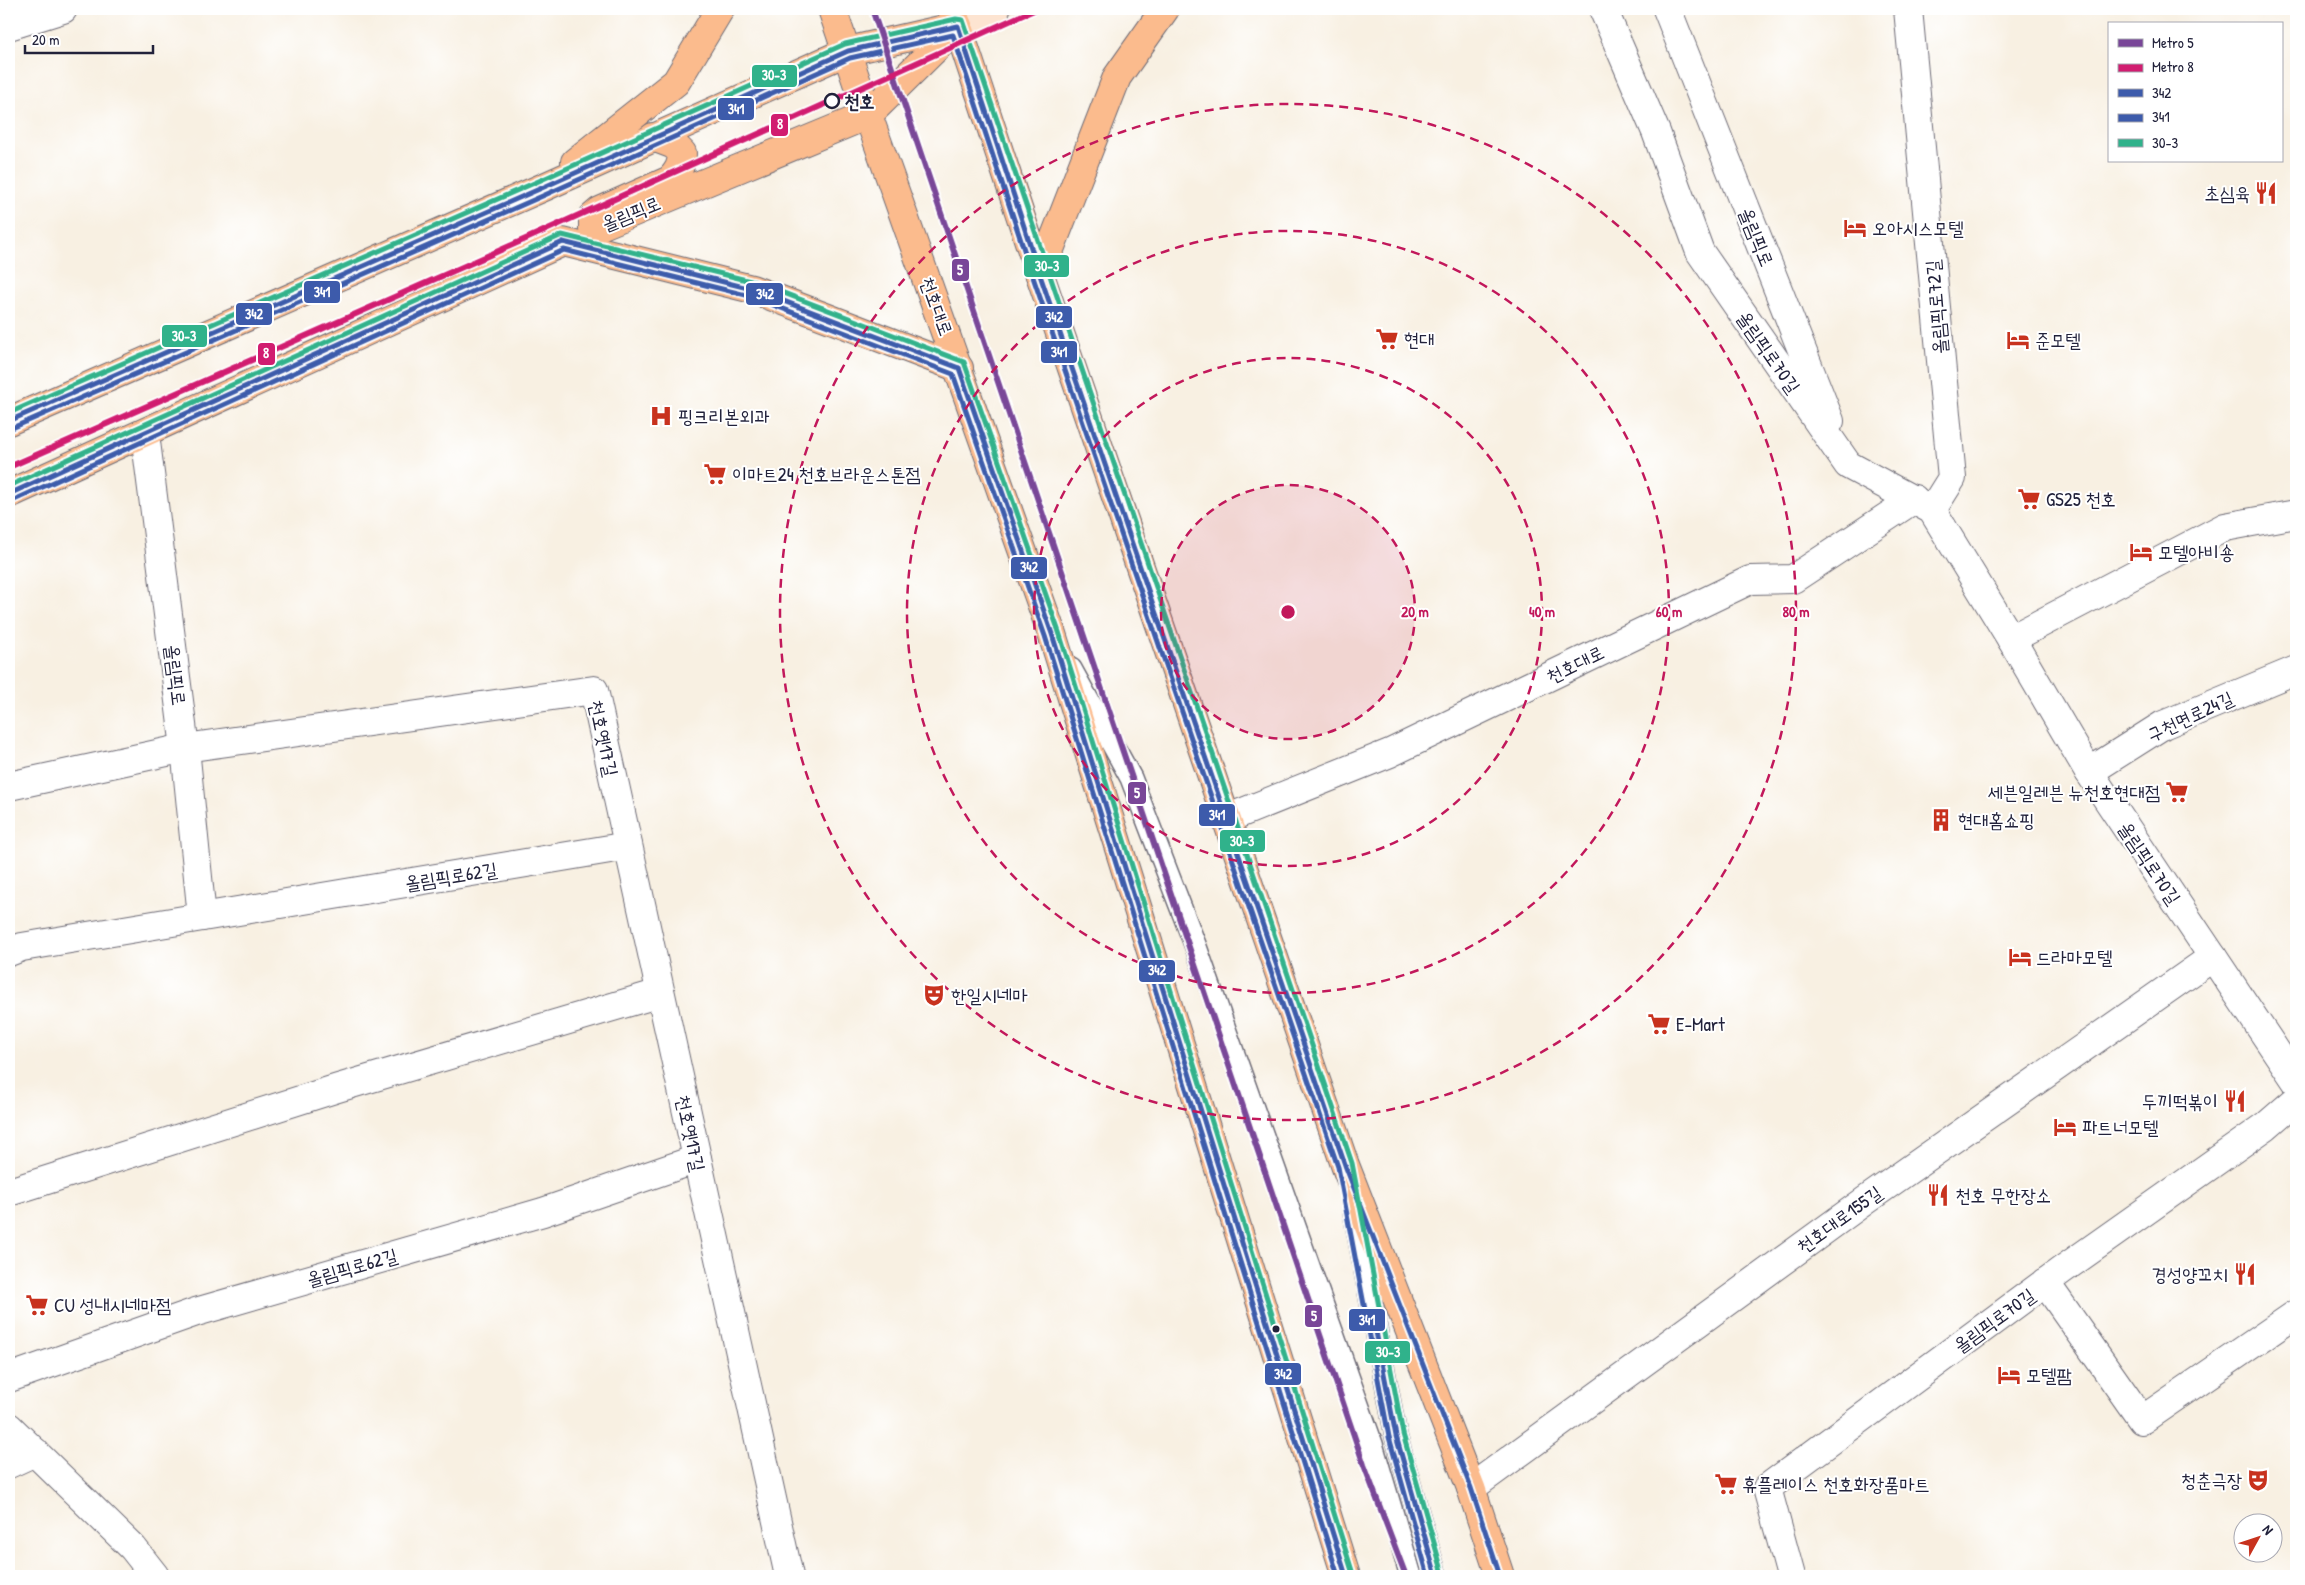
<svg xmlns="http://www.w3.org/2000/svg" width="2305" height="1585" font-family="'Patrick Hand','Poor Story',sans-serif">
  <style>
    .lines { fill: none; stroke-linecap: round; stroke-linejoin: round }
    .lane-casing { stroke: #6d6a75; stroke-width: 24 }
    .street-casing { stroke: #6d6a75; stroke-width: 30 }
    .secondary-casing { stroke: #6d6a75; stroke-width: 30 }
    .primary-casing { stroke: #6d6a75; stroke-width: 30 }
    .lane { stroke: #fff; stroke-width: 21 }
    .street { stroke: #fff; stroke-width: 28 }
    .secondary { stroke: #fde4d1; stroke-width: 28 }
    .primary { stroke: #fbbb8d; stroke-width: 28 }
    .bus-1-casing { stroke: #fff; stroke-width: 9 }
    .bus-2-casing { stroke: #fff; stroke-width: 9 }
    .bus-3-casing { stroke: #fff; stroke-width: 9 }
    .bus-1 { stroke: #3d5bab; stroke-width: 5 }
    .bus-2 { stroke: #3d5bab; stroke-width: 5 }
    .bus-3 { stroke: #30b28b; stroke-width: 5 }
    .metro-1-casing { stroke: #fff; stroke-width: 10 }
    .metro-2-casing { stroke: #fff; stroke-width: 10 }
    .metro-1 { stroke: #794698; stroke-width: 6 }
    .metro-2 { stroke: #d11d70; stroke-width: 6 }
    .ring { fill: none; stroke: #c2185b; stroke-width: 2.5; stroke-dasharray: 9 6 }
    .stop-dot { fill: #fff; stroke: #22223b; stroke-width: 2.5 }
    .bus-dot { fill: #22223b; stroke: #fff; stroke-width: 2 }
    .labels { text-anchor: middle; stroke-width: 4; stroke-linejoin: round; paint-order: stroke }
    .stop-label { font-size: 19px; font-weight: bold; fill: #22223b; stroke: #fff; text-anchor: start }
    .poi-label { font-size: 19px; fill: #22223b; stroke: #fff; text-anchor: start }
    .street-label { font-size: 19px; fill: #22223b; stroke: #fff }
    .centre { fill: #c2185b; stroke: #fff; stroke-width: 2.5 }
    .ring-label { font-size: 15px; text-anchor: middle; font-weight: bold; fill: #c2185b; stroke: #fff; stroke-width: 4; stroke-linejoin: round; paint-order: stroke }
    .line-badge { stroke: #fff; stroke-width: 2 }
    .badge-label { font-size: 14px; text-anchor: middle; font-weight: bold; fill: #fff }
  </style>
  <rect width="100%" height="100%" fill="#fff"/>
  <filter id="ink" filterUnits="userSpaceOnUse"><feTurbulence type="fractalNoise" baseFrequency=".02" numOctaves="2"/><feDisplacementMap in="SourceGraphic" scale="10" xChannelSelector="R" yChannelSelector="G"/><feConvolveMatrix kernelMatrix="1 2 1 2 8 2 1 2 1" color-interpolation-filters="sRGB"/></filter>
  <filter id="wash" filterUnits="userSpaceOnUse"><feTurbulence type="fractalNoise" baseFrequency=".0096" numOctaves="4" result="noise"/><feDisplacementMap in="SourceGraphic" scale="20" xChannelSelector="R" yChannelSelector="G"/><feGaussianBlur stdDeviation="1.12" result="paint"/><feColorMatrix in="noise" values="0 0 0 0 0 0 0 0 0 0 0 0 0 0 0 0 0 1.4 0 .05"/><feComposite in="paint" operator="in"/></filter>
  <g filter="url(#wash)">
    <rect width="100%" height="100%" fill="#f8f0e2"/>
  </g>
  <g filter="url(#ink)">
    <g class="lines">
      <defs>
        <g id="lane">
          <polyline points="1071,669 1131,778 1196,947 1372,1444 1411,1576"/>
          <polyline points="1354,1211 1396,1436 1436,1576"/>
        </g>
        <g id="street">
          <polyline points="1603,9 1656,132 1700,252 1848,465 1932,510 2011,639 2089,772 2296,1081"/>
          <polyline points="1667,9 1830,421"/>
          <polyline points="1908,9 1952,478 1932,510"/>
          <polyline points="9,26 63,9"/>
          <polyline points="145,434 185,748 202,917"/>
          <polyline points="2011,639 2225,527 2296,514"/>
          <polyline points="2089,772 2163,725 2296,670"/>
          <polyline points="9,786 185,748 594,690 789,1576"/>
          <polyline points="1226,819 1390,753 1750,580 1793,579 1914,499"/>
          <polyline points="9,952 22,947 628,846"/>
          <polyline points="9,1192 338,1088 660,993"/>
          <polyline points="2045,1282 2142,1420 2296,1314"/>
          <polyline points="9,1378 196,1312 543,1212 697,1159"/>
          <polyline points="9,1427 133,1548 155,1576"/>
          <polyline points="9,1464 35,1452"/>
          <polyline points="1471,1488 1866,1200 2213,957"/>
          <polyline points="1791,1576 1767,1488 2062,1270 2266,1126 2296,1100"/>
        </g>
        <polyline id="secondary" points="958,26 996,9"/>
        <g id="primary">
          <polyline points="832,9 868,115 1052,634 1346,1576"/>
          <polyline points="952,9 1040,275 1345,1165 1471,1488 1500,1576"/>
          <path d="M653,137L674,145L682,153C682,165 678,172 670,180L600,211L593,217V229L868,115L958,26"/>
          <polyline points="575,162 676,82 720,9"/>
          <polyline points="1040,275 1117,77 1165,9"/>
          <polyline points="9,421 544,187 848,51 958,26"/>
          <polyline points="9,494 563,242 752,289 959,368"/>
        </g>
      </defs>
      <!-- lane casing -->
      <use href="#lane" class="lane-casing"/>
      <!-- street casing -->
      <use href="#street" class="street-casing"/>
      <!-- secondary casing -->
      <use href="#secondary" class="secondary-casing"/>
      <!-- primary casing -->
      <use href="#primary" class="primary-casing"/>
      <!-- lane -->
      <use href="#lane" class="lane"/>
      <!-- street -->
      <use href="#street" class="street"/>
      <!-- secondary -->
      <use href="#secondary" class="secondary"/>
      <!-- primary -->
      <use href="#primary" class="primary"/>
      <defs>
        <g id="bus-1">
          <polyline points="563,242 752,289 959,368"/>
          <polyline points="959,368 1052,634 1346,1576"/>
          <polyline points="9,421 544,187 848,51 958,26 1040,275 1345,1165 1471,1488 1500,1576"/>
          <polyline points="9,494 563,242"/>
          <polyline points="1373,1316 1396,1436 1436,1576"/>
        </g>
        <g id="bus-2">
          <polyline points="12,428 547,194 850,58 953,35 1033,277 1338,1167 1389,1437 1428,1576"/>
          <polyline points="12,501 564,250 750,296 953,374 1045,636 1338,1576"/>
        </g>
        <g id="bus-3">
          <polyline points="9,413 541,180 845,44 956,19 963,20 1352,1163 1403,1434 1443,1574"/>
          <polyline points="9,486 562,235 755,282 964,362 1059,632 1353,1574"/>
        </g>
      </defs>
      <!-- bus-1 casing -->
      <use href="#bus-1" class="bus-1-casing"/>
      <!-- bus-2 casing -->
      <use href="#bus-2" class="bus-2-casing"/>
      <!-- bus-3 casing -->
      <use href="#bus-3" class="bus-3-casing"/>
      <!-- bus-1 -->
      <use href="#bus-1" class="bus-1"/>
      <!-- bus-2 -->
      <use href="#bus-2" class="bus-2"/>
      <!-- bus-3 -->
      <use href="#bus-3" class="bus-3"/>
      <defs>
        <polyline id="metro-1" points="872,9 1364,1465 1406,1576"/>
        <polyline id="metro-2" points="9,467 528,238 1036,9"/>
      </defs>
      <!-- metro-1 casing -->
      <use href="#metro-1" class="metro-1-casing"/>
      <!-- metro-2 casing -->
      <use href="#metro-2" class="metro-2-casing"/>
      <!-- metro-1 -->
      <use href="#metro-1" class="metro-1"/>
      <!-- metro-2 -->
      <use href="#metro-2" class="metro-2"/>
    </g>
  </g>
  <!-- distance rings -->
  <circle cx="1288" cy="612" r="127" fill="#c2185b" fill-opacity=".12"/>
  <g class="ring">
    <circle cx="1288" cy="612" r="127"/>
    <circle cx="1288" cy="612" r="254"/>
    <circle cx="1288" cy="612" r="381"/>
    <circle cx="1288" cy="612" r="508"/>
  </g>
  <!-- icons -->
  <defs>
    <symbol id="restaurant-bare" viewBox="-9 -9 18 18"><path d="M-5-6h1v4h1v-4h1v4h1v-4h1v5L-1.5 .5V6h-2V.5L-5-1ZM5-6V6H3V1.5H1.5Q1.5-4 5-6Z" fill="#c8321e" stroke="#fff" stroke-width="2.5" paint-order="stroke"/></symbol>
    <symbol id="hotel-bare" viewBox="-9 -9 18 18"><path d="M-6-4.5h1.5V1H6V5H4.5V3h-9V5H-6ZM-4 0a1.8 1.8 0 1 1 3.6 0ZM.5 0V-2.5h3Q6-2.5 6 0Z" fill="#c8321e" stroke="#fff" stroke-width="2.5" paint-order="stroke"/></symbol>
    <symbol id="supermarket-bare" viewBox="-9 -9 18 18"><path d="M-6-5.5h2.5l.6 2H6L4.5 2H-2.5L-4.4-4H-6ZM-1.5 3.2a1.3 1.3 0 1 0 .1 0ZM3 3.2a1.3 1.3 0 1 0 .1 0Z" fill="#c8321e" stroke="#fff" stroke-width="2.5" paint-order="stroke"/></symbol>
    <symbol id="hospital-bare" viewBox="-9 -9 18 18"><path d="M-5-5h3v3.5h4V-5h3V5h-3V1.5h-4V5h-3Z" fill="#c8321e" stroke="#fff" stroke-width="2.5" paint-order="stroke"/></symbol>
    <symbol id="building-bare" viewBox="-9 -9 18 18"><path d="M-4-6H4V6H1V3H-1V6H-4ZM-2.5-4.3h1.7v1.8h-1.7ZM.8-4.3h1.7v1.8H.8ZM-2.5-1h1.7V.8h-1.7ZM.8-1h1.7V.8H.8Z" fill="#c8321e" stroke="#fff" stroke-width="2.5" paint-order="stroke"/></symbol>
    <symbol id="theatre-bare" viewBox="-9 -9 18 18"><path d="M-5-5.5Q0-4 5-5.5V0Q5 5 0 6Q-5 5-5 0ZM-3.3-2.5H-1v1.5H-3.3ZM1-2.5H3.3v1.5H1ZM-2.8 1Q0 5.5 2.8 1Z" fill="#c8321e" stroke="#fff" stroke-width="2.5" paint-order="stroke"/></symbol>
  </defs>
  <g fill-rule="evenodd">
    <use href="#restaurant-bare" x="2250" y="177" width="32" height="32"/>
    <use href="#hotel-bare" x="1839" y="212" width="32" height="32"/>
    <use href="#supermarket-bare" x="1371" y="323" width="32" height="32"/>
    <use href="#hotel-bare" x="2002" y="324" width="32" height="32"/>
    <use href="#hospital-bare" x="645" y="400" width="32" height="32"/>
    <use href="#supermarket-bare" x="699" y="458" width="32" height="32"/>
    <use href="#supermarket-bare" x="2013" y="483" width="32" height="32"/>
    <use href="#hotel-bare" x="2125" y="536" width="32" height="32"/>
    <use href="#supermarket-bare" x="2161" y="776" width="32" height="32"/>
    <use href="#building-bare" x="1925" y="804" width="32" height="32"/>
    <use href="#hotel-bare" x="2004" y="941" width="32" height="32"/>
    <use href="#theatre-bare" x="918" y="979" width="32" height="32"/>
    <use href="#supermarket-bare" x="1643" y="1008" width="32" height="32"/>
    <use href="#restaurant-bare" x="2219" y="1085" width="32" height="32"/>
    <use href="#hotel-bare" x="2049" y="1111" width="32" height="32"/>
    <use href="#restaurant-bare" x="1922" y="1179" width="32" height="32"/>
    <use href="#restaurant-bare" x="2229" y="1258" width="32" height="32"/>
    <use href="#supermarket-bare" x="21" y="1289" width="32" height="32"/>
    <use href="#hotel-bare" x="1993" y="1359" width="32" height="32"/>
    <use href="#theatre-bare" x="2242" y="1464" width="32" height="32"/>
    <use href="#supermarket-bare" x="1710" y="1468" width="32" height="32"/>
  </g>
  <!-- markers -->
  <circle class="stop-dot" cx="832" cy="101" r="7"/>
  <circle class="bus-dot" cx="1276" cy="1329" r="4.5"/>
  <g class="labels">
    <!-- stop labels -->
    <g class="stop-label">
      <text x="844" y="108">천호</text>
    </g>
    <!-- poi labels -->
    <g class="poi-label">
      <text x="2250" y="200" text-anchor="end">초심육</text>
      <text x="1872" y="235">오아시스모텔</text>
      <text x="1404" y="346">현대</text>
      <text x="2035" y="347">준모텔</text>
      <text x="678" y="423">핑크리본외과</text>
      <text x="732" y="481">이마트24 천호브라운스톤점</text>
      <text x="2046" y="506">GS25 천호</text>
      <text x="2158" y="559">모텔아비숑</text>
      <text x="2160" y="799" text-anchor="end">세븐일레븐 뉴천호현대점</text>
      <text x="1958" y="827">현대홈쇼핑</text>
      <text x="2036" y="964">드라마모텔</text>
      <text x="951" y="1002">한일시네마</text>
      <text x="1676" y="1031">E-Mart</text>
      <text x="2218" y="1108" text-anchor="end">두끼떡볶이</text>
      <text x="2082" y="1134">파트너모텔</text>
      <text x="1955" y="1202">천호 무한장소</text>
      <text x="2228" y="1281" text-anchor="end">경성양꼬치</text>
      <text x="54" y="1312">CU 성내시네마점</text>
      <text x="2026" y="1382">모텔팜</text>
      <text x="2242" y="1487" text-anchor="end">청춘극장</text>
      <text x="1742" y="1491">휴플레이스 천호화장품마트</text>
    </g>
    <!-- street labels -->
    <g class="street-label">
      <text transform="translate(631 213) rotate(-22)" y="7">올림픽로</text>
      <text transform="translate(1757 237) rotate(68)" y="7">올림픽로</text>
      <text transform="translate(937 306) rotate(70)" y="7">천호대로</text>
      <text transform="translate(1936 307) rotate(-95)" y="7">올림픽로72길</text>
      <text transform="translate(1769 352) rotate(55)" y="7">올림픽로70길</text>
      <text transform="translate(1575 664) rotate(-26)" y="7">천호대로</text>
      <text transform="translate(176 675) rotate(83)" y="7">올림픽로</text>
      <text transform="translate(2190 716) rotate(-25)" y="7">구천면로24길</text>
      <text transform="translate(604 738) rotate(78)" y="7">천호옛17길</text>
      <text transform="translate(2150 863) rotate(56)" y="7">올림픽로70길</text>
      <text transform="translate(451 876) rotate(-9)" y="7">올림픽로62길</text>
      <text transform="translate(691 1133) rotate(78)" y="7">천호옛17길</text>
      <text transform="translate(1839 1219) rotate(-36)" y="7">천호대로155길</text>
      <text transform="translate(352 1267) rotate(-16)" y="7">올림픽로62길</text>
      <text transform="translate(1994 1320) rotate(-36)" y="7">올림픽로70길</text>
    </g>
  </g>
  <circle cx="1288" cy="612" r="8" class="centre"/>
  <g class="ring-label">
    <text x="1415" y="617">20 m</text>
    <text x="1542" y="617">40 m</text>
    <text x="1669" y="617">60 m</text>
    <text x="1796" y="617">80 m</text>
  </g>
  <g class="line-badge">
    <rect x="751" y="64" width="47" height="24" rx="5" fill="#30b28b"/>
    <rect x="717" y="97" width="38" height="24" rx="5" fill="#3d5bab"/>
    <rect x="770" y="113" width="19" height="24" rx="5" fill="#d11d70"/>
    <rect x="1023" y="254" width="47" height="24" rx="5" fill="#30b28b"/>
    <rect x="951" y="258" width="19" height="24" rx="5" fill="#794698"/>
    <rect x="303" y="280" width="38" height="24" rx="5" fill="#3d5bab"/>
    <rect x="745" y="282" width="39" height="24" rx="5" fill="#3d5bab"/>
    <rect x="235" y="302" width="38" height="24" rx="5" fill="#3d5bab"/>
    <rect x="1035" y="305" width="38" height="24" rx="5" fill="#3d5bab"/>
    <rect x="161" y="324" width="47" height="24" rx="5" fill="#30b28b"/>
    <rect x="1040" y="340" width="38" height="24" rx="5" fill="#3d5bab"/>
    <rect x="257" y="342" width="19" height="24" rx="5" fill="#d11d70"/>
    <rect x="1010" y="556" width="38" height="24" rx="5" fill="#3d5bab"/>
    <rect x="1127" y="781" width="20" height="24" rx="5" fill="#794698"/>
    <rect x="1198" y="803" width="38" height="24" rx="5" fill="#3d5bab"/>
    <rect x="1219" y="829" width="47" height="24" rx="5" fill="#30b28b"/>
    <rect x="1138" y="959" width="38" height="24" rx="5" fill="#3d5bab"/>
    <rect x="1304" y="1304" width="19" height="24" rx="5" fill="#794698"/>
    <rect x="1348" y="1308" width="38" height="24" rx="5" fill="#3d5bab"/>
    <rect x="1364" y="1340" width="47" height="24" rx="5" fill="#30b28b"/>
    <rect x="1264" y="1362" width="38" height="24" rx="5" fill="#3d5bab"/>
  </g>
  <g class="badge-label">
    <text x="774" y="80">30-3</text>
    <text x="736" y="114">341</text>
    <text x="780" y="129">8</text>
    <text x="1047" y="271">30-3</text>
    <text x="960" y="275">5</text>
    <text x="322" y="297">341</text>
    <text x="765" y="299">342</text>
    <text x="254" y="319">342</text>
    <text x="1054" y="322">342</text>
    <text x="184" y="341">30-3</text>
    <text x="1059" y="357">341</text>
    <text x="266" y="358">8</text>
    <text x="1029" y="572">342</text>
    <text x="1137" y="798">5</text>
    <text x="1217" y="820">341</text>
    <text x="1242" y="846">30-3</text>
    <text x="1157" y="975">342</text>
    <text x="1314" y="1321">5</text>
    <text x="1367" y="1325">341</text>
    <text x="1388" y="1357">30-3</text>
    <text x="1283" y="1379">342</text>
  </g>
  <!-- margin -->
  <rect width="2305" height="1585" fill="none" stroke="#fff" stroke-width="30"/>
  <!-- legend -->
  <rect x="2108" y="22" width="175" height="140" fill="#ffffff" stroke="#a7a7b1"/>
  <rect x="2118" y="39" width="25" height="8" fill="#794698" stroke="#a7a7b1"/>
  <text x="2152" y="48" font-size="15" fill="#22223b">Metro 5</text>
  <rect x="2118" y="64" width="25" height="8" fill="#d11d70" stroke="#a7a7b1"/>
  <text x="2152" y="72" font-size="15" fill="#22223b">Metro 8</text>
  <rect x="2118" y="89" width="25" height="8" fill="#3d5bab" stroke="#a7a7b1"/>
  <text x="2152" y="98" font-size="15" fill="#22223b">342</text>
  <rect x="2118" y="114" width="25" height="8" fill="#3d5bab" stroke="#a7a7b1"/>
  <text x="2152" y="122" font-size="15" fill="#22223b">341</text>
  <rect x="2118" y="139" width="25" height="8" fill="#30b28b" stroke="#a7a7b1"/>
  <text x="2152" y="148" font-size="15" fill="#22223b">30-3</text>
  <!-- north arrow -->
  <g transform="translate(2258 1538) rotate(50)"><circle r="24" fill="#ffffff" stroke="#a7a7b1"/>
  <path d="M0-4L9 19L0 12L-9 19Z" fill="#c8321e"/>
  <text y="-8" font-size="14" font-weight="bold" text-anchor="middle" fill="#22223b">N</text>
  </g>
  <!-- scale -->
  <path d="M25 45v8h128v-8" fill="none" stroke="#22223b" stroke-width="2.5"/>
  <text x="32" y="45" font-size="15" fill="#22223b" stroke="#ffffff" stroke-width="4" paint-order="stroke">20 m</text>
</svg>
